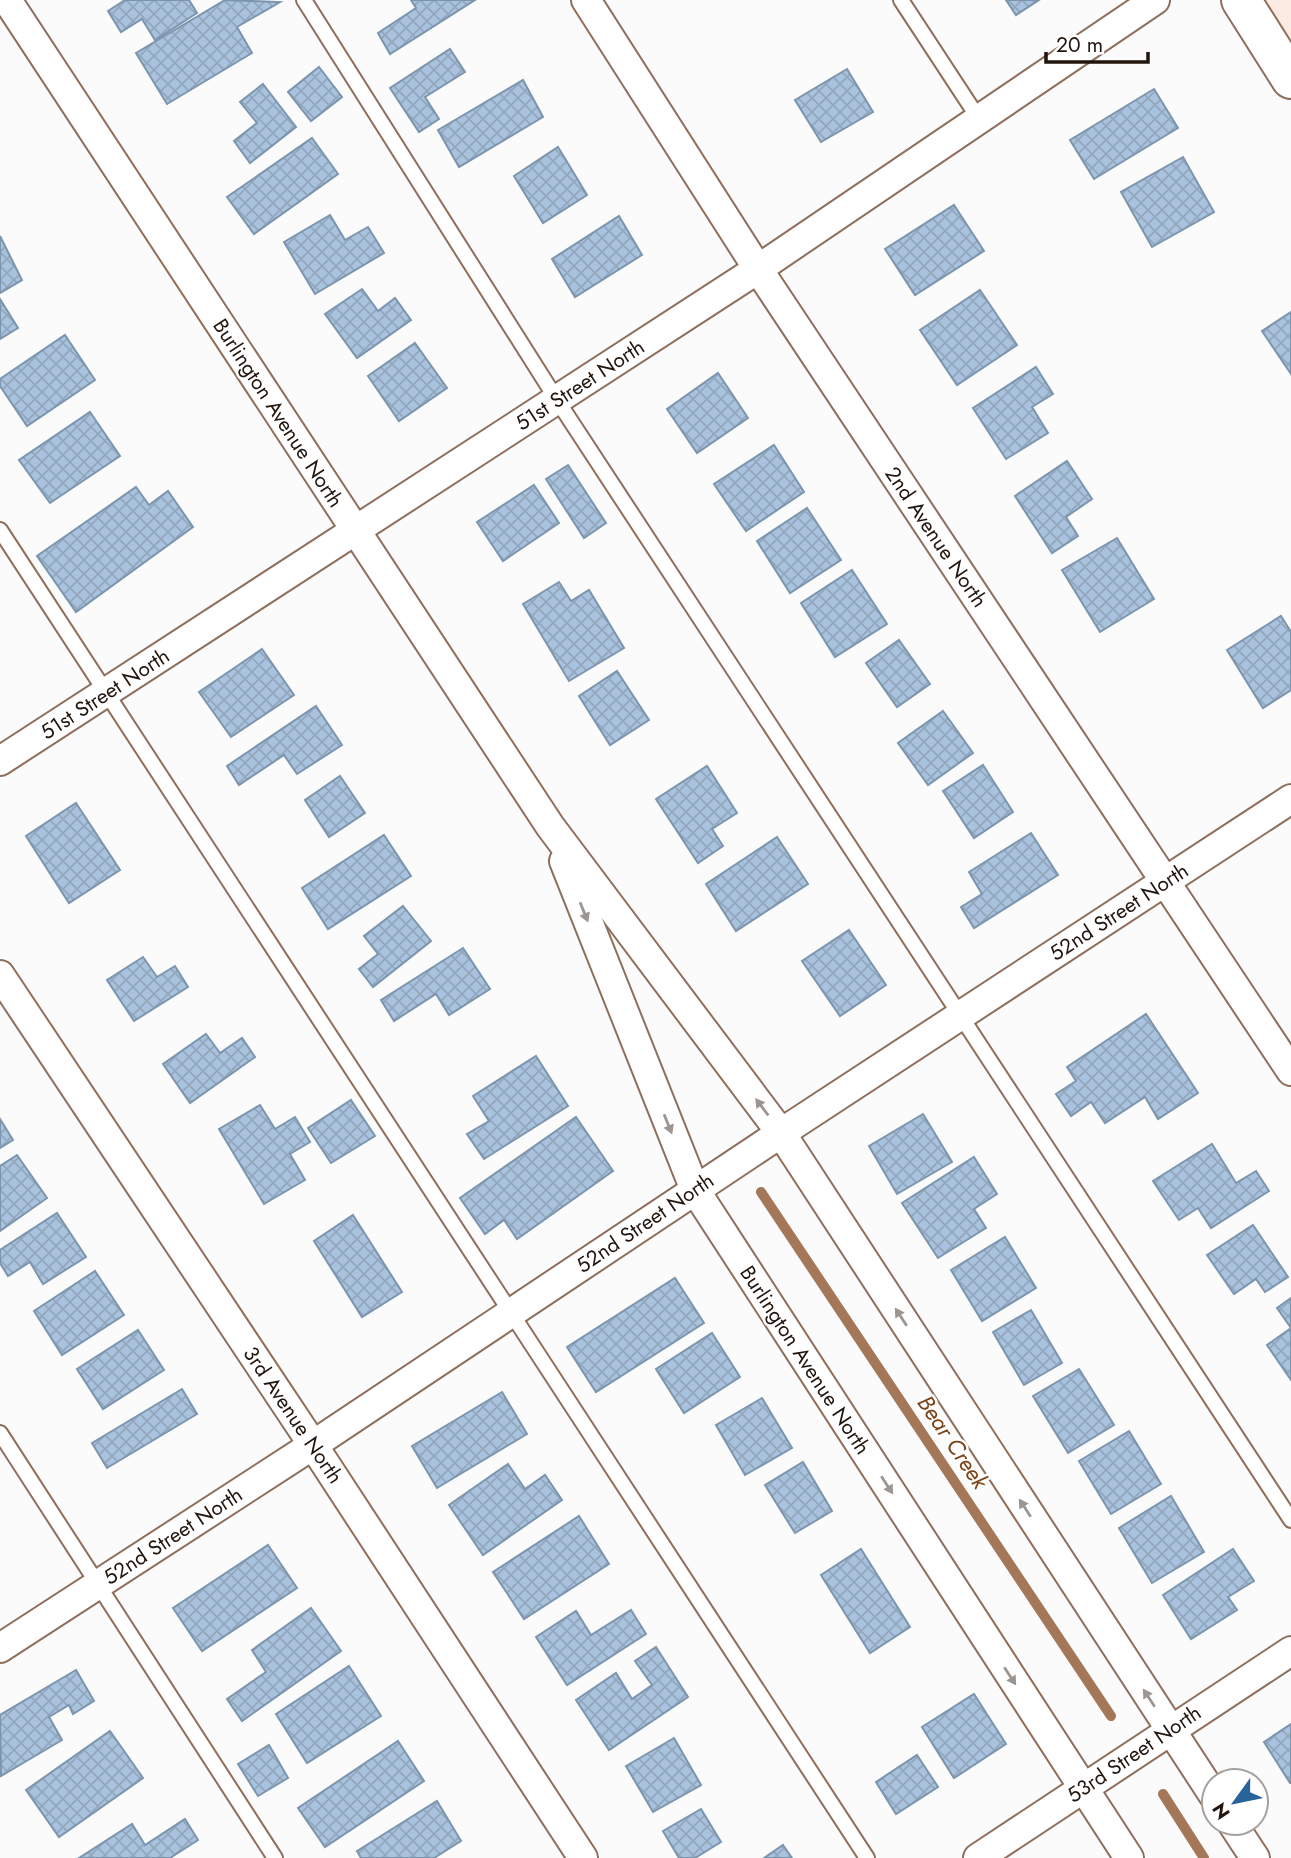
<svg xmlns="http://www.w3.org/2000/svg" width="1291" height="1858" font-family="Jost,sans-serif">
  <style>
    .built { fill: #fcebe1 }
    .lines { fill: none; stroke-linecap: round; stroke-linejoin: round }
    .stream { stroke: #a57759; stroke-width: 10 }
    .building { fill: url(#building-cross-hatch); stroke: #7c95ae; stroke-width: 2 }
    .lane-casing { stroke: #8d6f5c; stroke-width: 18 }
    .street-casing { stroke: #8d6f5c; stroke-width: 32 }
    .primary-casing { stroke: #8d6f5c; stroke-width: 42 }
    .lane { stroke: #fff; stroke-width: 14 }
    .street { stroke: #fff; stroke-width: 28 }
    .primary { stroke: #fff; stroke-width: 38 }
    .oneway { fill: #9b9692 }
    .labels { text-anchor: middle; stroke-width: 5; stroke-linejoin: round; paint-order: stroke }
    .street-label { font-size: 21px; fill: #21150d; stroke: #fff }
    .water-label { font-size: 23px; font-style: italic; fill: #7b4418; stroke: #fff }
  </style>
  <defs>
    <pattern id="building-cross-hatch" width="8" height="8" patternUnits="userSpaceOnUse" patternTransform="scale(1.75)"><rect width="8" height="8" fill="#a9c3de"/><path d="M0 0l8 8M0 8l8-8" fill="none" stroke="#91a7bd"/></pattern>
  </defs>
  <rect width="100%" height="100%" fill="#fbfbfb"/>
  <!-- built -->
  <polygon class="built" points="1264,0 1291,0 1291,43"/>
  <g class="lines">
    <!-- stream -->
    <g class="stream">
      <polyline points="761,1192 1111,1716"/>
      <polyline points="1163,1794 1204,1858"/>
    </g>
  </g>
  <!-- building -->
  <g class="building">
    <polygon points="125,0 189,0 197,13 155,40 142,19 121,32 108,11"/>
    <polygon points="225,0 280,2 237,27 252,53 167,104 136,53"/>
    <polygon points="411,0 475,0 390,54 378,33 416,8"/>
    <polygon points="1006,0 1039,0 1016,15"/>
    <polygon points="450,49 465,72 425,97 439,119 419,132 390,88"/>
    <polygon points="319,67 342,97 311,121 288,92"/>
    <polygon points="847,69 873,112 821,142 795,100"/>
    <polygon points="523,80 543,117 459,167 438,130"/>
    <polygon points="263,84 296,127 250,163 234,141 257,123 240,102"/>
    <polygon points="1154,89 1178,128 1094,179 1070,140"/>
    <polygon points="312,138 338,174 254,234 227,197"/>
    <polygon points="558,147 587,195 543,223 514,176"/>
    <polygon points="1183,157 1214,212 1152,247 1121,192"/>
    <polygon points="954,205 984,251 915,295 885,249"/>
    <polygon points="330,215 345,240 368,227 384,253 315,294 284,242"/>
    <polygon points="619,216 642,255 575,297 552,259"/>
    <polygon points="0,236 22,280 0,293"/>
    <polygon points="362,289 378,311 395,298 411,320 357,358 325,314"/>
    <polygon points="980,290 1017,345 957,385 920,330"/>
    <polygon points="0,299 18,328 0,339"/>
    <polygon points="1291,312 1291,374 1262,331"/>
    <polygon points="65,335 95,380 27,426 0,386 0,379"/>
    <polygon points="415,343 447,388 399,421 368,376"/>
    <polygon points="1036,367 1053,394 1032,407 1048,433 1006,459 973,408"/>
    <polygon points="718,373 748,418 697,453 667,409"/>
    <polygon points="90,412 120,456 50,503 19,460"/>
    <polygon points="774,445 804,492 746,531 714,484"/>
    <polygon points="1067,461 1092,499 1066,517 1078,536 1052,553 1015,496"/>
    <polygon points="568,465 606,523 584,538 546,479"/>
    <polygon points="534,485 559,523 503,561 477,522"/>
    <polygon points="136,487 149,505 168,491 193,527 76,612 37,556"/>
    <polygon points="807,508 841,560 790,593 757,541"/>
    <polygon points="1117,538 1154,599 1100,632 1062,570"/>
    <polygon points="852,570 887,624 835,657 801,603"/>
    <polygon points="559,582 571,601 589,590 624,648 569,681 523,604"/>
    <polygon points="1281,616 1291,632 1291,690 1263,708 1227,650"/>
    <polygon points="899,640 930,684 897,707 866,663"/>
    <polygon points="262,649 294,695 231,737 199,692"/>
    <polygon points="617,671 649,720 610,745 579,696"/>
    <polygon points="316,706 342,745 297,774 284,755 239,785 227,766"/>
    <polygon points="943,711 973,753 928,785 898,743"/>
    <polygon points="983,765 1013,812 974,838 943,791"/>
    <polygon points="707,766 737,813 712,829 723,846 698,863 656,799"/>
    <polygon points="340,776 365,813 329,837 305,800"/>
    <polygon points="76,803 120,870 69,903 26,836"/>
    <polygon points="1031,833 1058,875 974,928 961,907 982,894 969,872"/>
    <polygon points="384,835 411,876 328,929 302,888"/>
    <polygon points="777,837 808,884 736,931 706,884"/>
    <polygon points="403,906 431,941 373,987 359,969 378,954 364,936"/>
    <polygon points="849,930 886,985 840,1016 802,961"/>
    <polygon points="463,948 490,989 449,1015 436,994 394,1021 381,1000"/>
    <polygon points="143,957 157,977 175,966 188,987 134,1021 107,980"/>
    <polygon points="1146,1014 1198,1093 1158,1119 1145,1097 1105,1123 1091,1102 1071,1116 1056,1094 1076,1081 1067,1067"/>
    <polygon points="206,1034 220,1053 242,1038 255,1057 190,1103 163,1064"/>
    <polygon points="536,1056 568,1106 484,1159 467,1134 489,1121 473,1096"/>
    <polygon points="351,1100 375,1136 331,1163 308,1128"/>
    <polygon points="260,1105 275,1129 295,1117 310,1142 290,1154 305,1180 264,1204 219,1129"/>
    <polygon points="923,1114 952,1162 897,1194 869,1146"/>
    <polygon points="576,1117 613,1171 517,1239 504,1220 485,1234 460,1198"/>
    <polygon points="0,1119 13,1140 0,1148"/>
    <polygon points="1212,1144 1236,1183 1256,1171 1269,1191 1211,1228 1198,1208 1179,1220 1153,1181"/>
    <polygon points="17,1155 47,1198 0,1231 0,1166"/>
    <polygon points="974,1157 997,1194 974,1209 986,1228 938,1258 902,1203"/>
    <polygon points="57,1213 86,1257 43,1284 30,1262 8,1276 0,1263 0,1250"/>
    <polygon points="353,1215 402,1292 362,1317 314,1241"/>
    <polygon points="1253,1225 1288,1277 1265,1292 1256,1279 1234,1294 1207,1255"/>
    <polygon points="1005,1237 1036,1288 982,1321 951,1270"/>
    <polygon points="95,1271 124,1315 62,1355 34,1311"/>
    <polygon points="675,1278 704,1323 596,1392 567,1347"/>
    <polygon points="1291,1298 1291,1380 1267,1345 1291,1328 1277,1308"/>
    <polygon points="1031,1310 1062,1363 1024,1385 993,1332"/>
    <polygon points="138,1330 164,1370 103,1409 77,1369"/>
    <polygon points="712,1333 740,1377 684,1413 656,1369"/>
    <polygon points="1079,1369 1114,1425 1068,1453 1033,1396"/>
    <polygon points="182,1389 197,1414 107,1468 92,1443"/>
    <polygon points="502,1392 527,1434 437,1488 412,1446"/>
    <polygon points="762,1398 792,1448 745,1475 716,1425"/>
    <polygon points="1129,1431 1161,1484 1111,1514 1079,1461"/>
    <polygon points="803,1462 832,1511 795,1533 765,1485"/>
    <polygon points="508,1464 525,1489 545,1475 562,1500 483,1555 449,1505"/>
    <polygon points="1171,1496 1204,1552 1152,1583 1119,1528"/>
    <polygon points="579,1516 609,1564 524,1619 493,1572"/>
    <polygon points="268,1545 297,1588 202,1651 173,1608"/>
    <polygon points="861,1549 910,1627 870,1653 821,1575"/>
    <polygon points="1233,1549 1254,1581 1228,1597 1237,1610 1191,1639 1163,1595"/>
    <polygon points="311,1608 341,1651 242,1721 227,1699 266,1672 252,1650"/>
    <polygon points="631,1610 646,1634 567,1685 536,1637 576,1611 591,1635"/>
    <polygon points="656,1647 688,1697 609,1750 576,1700 616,1673 632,1699 652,1685 635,1661"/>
    <polygon points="349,1666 381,1716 307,1763 276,1714"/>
    <polygon points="76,1670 94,1701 73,1714 69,1705 49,1717 62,1740 1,1776 0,1715"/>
    <polygon points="974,1694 1006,1744 954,1778 922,1727"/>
    <polygon points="1291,1724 1291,1783 1290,1783 1264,1742"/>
    <polygon points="110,1731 143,1778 59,1837 26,1790"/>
    <polygon points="674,1738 701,1785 653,1812 626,1766"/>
    <polygon points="398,1741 424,1781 325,1847 298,1808"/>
    <polygon points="269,1745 288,1778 258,1796 238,1764"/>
    <polygon points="917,1755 938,1787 896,1814 876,1782"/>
    <polygon points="437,1801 461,1841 434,1858 361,1858 357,1851"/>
    <polygon points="701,1809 721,1842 695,1858 679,1858 663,1831"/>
    <polygon points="185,1819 198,1840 170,1858 79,1858 132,1824 145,1845"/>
    <polygon points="783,1845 792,1858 764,1858"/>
  </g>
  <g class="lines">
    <defs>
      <g id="lane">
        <polyline points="304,0 557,400 1291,1520"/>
        <polyline points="901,0 979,119"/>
        <polyline points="0,530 867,1858"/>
        <polyline points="0,1433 275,1858"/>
      </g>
      <g id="street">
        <polyline points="7,0 550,826 781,1133 1214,1796"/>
        <polyline points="586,0 758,269 1291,1071"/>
        <polyline points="0,761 758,269 1155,0"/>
        <polyline points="564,861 695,1190 1129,1858"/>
        <polyline points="0,975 313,1445 583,1858"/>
        <polyline points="0,1648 313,1445 781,1133 1291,799"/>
        <polyline points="1232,1823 1255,1858"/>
        <polyline points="978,1858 1291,1651"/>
      </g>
      <polyline id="primary" points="1241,0 1291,79"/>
    </defs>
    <!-- lane casing -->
    <use href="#lane" class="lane-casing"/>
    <!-- street casing -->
    <use href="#street" class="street-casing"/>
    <!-- primary casing -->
    <use href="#primary" class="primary-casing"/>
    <!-- lane -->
    <use href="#lane" class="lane"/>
    <!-- street -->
    <use href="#street" class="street"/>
    <!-- primary -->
    <use href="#primary" class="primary"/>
  </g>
  <!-- one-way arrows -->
  <defs><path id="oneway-solid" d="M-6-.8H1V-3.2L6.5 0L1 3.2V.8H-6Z" transform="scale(1.75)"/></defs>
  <g class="oneway">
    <use href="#oneway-solid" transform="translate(584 912) rotate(68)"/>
    <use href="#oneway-solid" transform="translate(762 1107) rotate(-127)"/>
    <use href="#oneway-solid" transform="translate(668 1124) rotate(68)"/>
    <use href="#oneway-solid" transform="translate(901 1317) rotate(-123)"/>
    <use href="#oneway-solid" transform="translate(887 1485) rotate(57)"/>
    <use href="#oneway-solid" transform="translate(1025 1508) rotate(-123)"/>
    <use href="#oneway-solid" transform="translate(1010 1676) rotate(57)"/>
    <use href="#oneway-solid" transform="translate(1149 1698) rotate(-123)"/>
  </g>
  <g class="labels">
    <!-- street labels -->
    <g class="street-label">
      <text transform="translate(580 385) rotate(-33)" y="7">51st Street North</text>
      <text transform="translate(278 413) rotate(57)" y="7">Burlington Avenue North</text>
      <text transform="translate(936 537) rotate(56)" y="7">2nd Avenue North</text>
      <text transform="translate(105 694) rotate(-33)" y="7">51st Street North</text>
      <text transform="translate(1119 912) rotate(-33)" y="7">52nd Street North</text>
      <text transform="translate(645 1223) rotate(-34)" y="7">52nd Street North</text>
      <text transform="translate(805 1360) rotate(57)" y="7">Burlington Avenue North</text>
      <text transform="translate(293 1415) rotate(56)" y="7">3rd Avenue North</text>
      <text transform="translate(173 1536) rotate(-33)" y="7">52nd Street North</text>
      <text transform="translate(1134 1754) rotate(-34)" y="7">53rd Street North</text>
    </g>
    <!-- water labels -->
    <g class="water-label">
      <text transform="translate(953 1442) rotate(56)" y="8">Bear Creek</text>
    </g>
  </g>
  <!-- north arrow -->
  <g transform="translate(1235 1802) rotate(237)"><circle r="33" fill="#ffffff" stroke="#a6a19e" stroke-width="2"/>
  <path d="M0-5L12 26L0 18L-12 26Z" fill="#28639a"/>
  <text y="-10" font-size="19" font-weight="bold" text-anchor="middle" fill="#21150d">N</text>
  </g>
  <!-- scale -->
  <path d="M1046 52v10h102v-10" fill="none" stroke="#21150d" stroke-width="3.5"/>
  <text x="1056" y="52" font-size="21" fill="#21150d" stroke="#ffffff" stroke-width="5" paint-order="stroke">20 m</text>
</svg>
